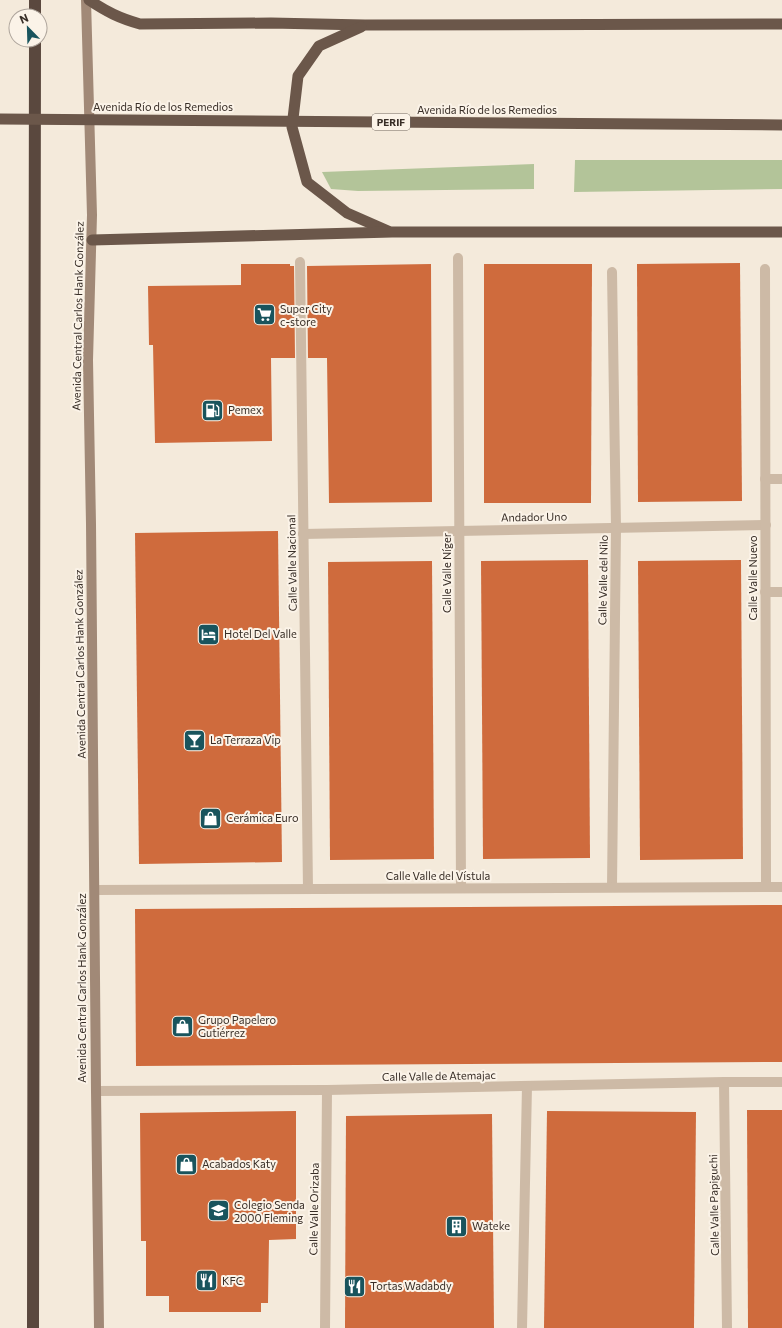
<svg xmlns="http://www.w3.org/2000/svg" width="782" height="1328" font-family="Commissioner,sans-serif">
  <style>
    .green { fill: #b3c499 }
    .building { fill: #cf6b3d }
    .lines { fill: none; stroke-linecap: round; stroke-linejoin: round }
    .pedestrian { stroke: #cdbaa6; stroke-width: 10 }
    .minor { stroke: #cdbaa6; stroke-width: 10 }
    .secondary { stroke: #a18977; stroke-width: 10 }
    .trunk { stroke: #6b574a; stroke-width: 11 }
    .motorway { stroke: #5a483e; stroke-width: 12 }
    .trunk-bridge { stroke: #6b574a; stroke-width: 11 }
    .labels { text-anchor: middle; stroke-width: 4; stroke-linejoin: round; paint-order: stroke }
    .shield { fill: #fbf3e8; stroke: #726961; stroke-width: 1 }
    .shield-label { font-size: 10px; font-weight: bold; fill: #382e27 }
    .street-label { font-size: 11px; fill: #382e27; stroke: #fbf3e8 }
    .poi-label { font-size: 11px; fill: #382e27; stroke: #fbf3e8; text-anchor: start }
  </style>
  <rect width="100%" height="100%" fill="#f4eadb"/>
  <!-- green -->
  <g class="green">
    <polygon points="575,160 782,160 782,189 574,192"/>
    <polygon points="534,164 534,189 358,191 331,189 322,172"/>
  </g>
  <!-- building -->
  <g class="building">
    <polygon points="740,263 742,501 638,502 637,264"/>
    <polygon points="241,264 290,264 290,266 294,266 295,358 271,358 272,441 155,443 153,345 149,345 148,286 241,285"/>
    <polygon points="431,264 432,502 329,503 327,358 308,358 307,266"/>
    <polygon points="484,264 592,264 591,503 484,503"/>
    <polygon points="278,531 282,862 139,864 135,533"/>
    <polygon points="588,560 590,858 483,859 481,561"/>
    <polygon points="741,560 743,859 640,860 638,561"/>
    <polygon points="432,561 434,859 330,860 328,562"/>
    <polygon points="782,905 782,1062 136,1066 135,909"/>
    <polygon points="747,1110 782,1110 782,1328 748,1328"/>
    <polygon points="296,1111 296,1239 269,1240 268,1303 261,1303 261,1312 169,1312 169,1296 146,1296 146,1241 141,1241 140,1113"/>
    <polygon points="547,1111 696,1112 694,1328 544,1328"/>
    <polygon points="492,1114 494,1328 345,1328 346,1116"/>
  </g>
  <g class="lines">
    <!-- pedestrian -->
    <polyline class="pedestrian" points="303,534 766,525"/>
    <!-- minor -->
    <g class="minor">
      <polyline points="458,258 461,888"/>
      <polyline points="300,262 308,889"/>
      <polyline points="765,269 766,887"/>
      <polyline points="765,479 782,479"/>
      <polyline points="765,592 782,592"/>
      <polyline points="612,887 616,528 612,272"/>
      <polyline points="95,890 782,887"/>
      <polyline points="724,1082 727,1328"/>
      <polyline points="96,1091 327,1090 724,1082 782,1082"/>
      <polyline points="325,1328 327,1090"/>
      <polyline points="522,1328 527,1086"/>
    </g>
    <!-- secondary -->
    <polyline class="secondary" points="86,0 92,215 88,360 91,524 96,1091 99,1328"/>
    <!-- trunk -->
    <g class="trunk">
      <path d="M89,0C107,12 119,18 140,24L271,23L365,25L782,24"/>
      <polyline points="361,27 319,46 298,76 292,127 307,182 347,213 388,231"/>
      <polyline points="92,240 392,232 782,232"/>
    </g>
    <!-- motorway -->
    <g class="motorway">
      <polyline points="35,0 35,16"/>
      <polyline points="33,1328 35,40"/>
    </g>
    <!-- trunk-bridge -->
    <polyline class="trunk-bridge" points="0,119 782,125"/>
  </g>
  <!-- icons -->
  <defs>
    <symbol id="supermarket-square" viewBox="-11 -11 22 22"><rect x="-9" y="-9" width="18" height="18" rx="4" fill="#19545d" stroke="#fbf3e8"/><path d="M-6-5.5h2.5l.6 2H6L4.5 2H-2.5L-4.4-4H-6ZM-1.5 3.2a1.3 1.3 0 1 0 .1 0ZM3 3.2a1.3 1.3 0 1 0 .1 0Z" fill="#fff"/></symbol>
    <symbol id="fuel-square" viewBox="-11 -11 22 22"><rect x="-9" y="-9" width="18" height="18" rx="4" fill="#19545d" stroke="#fbf3e8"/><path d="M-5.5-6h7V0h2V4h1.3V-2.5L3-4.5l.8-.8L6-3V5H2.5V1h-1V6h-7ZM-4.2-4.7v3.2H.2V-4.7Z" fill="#fff"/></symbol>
    <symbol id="hotel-square" viewBox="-11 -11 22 22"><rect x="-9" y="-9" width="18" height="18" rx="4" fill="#19545d" stroke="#fbf3e8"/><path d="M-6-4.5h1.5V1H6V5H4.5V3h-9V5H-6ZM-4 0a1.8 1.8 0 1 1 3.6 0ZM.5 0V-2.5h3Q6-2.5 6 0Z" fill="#fff"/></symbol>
    <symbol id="bar-square" viewBox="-11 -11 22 22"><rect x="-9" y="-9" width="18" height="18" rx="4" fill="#19545d" stroke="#fbf3e8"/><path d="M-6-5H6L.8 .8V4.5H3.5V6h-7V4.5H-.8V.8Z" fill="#fff"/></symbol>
    <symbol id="shop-square" viewBox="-11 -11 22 22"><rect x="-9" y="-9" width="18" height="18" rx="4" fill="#19545d" stroke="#fbf3e8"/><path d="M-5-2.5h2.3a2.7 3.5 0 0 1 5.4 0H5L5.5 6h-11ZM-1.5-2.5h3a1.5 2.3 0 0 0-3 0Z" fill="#fff"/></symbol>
    <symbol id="university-square" viewBox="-11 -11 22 22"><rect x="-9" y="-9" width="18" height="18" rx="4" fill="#19545d" stroke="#fbf3e8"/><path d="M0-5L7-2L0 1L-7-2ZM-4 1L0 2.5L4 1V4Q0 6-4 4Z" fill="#fff"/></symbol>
    <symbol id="building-square" viewBox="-11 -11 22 22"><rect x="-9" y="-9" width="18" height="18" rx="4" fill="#19545d" stroke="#fbf3e8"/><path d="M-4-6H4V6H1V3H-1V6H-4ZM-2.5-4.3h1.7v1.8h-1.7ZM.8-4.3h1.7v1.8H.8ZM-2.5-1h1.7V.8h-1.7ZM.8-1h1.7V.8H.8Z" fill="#fff"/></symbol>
    <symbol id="restaurant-square" viewBox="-11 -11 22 22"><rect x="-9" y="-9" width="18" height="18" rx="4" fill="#19545d" stroke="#fbf3e8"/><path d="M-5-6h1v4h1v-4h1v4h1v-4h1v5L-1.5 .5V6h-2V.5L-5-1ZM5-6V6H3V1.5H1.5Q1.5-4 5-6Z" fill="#fff"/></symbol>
  </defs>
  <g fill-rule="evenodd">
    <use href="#supermarket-square" x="252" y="302" width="25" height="25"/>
    <use href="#fuel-square" x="200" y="398" width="25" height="25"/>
    <use href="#hotel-square" x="196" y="622" width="25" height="25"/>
    <use href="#bar-square" x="182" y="728" width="25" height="25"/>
    <use href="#shop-square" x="198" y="806" width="25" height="25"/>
    <use href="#shop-square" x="170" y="1014" width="25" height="25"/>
    <use href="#shop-square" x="174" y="1152" width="25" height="25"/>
    <use href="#university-square" x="206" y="1198" width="25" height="25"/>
    <use href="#building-square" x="444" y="1214" width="25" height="25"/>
    <use href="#restaurant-square" x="194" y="1268" width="25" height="25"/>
    <use href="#restaurant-square" x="342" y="1274" width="25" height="25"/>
  </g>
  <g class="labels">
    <!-- shield labels -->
    <rect class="shield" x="372" y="114" width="38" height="16" rx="3"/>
    <g class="shield-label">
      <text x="391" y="126">PERIF</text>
    </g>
    <!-- street labels -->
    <g class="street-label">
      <text x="163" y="111">Avenida Río de los Remedios</text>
      <text x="487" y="114">Avenida Río de los Remedios</text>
      <text transform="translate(78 316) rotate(-89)" y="4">Avenida Central Carlos Hank González</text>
      <text transform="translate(534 517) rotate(-1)" y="4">Andador Uno</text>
      <text transform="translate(292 563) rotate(-91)" y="4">Calle Valle Nacional</text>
      <text transform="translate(447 573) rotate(-90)" y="4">Calle Valle Níger</text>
      <text transform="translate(753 578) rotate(-90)" y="4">Calle Valle Nuevo</text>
      <text transform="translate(603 580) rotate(-89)" y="4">Calle Valle del Nilo</text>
      <text transform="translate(80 664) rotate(-91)" y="4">Avenida Central Carlos Hank González</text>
      <text x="438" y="880">Calle Valle del Vístula</text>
      <text transform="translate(82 988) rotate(-90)" y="4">Avenida Central Carlos Hank González</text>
      <text transform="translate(439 1076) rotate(-1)" y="4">Calle Valle de Atemajac</text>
      <text transform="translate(714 1205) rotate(-91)" y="4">Calle Valle Papiguchi</text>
      <text transform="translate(314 1209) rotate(-89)" y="4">Calle Valle Orizaba</text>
    </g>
    <!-- poi labels -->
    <g class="poi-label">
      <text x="280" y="313">Super City<tspan x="280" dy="13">c-store</tspan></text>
      <text x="228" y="414">Pemex</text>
      <text x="224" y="638">Hotel Del Valle</text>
      <text x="210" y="744">La Terraza Vip</text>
      <text x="226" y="822">Cerámica Euro</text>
      <text x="198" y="1024">Grupo Papelero<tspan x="198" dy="13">Gutiérrez</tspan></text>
      <text x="202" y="1168">Acabados Katy</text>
      <text x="234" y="1209">Colegio Senda<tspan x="234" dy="13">2000 Fleming</tspan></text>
      <text x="472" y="1230">Wateke</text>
      <text x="222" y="1285">KFC</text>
      <text x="370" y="1290">Tortas Wadabdy</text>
    </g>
  </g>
  <!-- north arrow -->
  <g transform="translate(28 28) rotate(337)"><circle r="19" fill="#fbf3e8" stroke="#ada49b"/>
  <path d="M0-3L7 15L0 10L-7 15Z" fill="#19545d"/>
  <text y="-6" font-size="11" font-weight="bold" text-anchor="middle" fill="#382e27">N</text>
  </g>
</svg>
